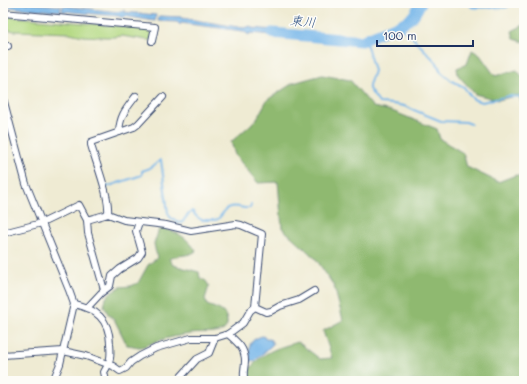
<svg xmlns="http://www.w3.org/2000/svg" width="527" height="384" font-family="Mali,'Klee One',sans-serif">
  <style>
    .green { fill: #b4d982; stroke: #688470 }
    .forest { fill: #8fb970; stroke: #557467 }
    .water { fill: #75b5e9; stroke: #4872a4 }
    .lines { fill: none; stroke-linecap: round; stroke-linejoin: round }
    .stream { stroke: #75b5e9; stroke-width: 2 }
    .river { stroke: #75b5e9; stroke-width: 11 }
    .street-casing { stroke: #3b4b70; stroke-width: 8 }
    .street { stroke: #fff; stroke-width: 6 }
    .labels { text-anchor: middle; stroke-width: 3; stroke-linejoin: round; paint-order: stroke }
    .water-label { font-size: 13px; font-style: italic; fill: #365788; stroke: #fdfcf7 }
  </style>
  <rect width="100%" height="100%" fill="#fdfcf7"/>
  <filter id="ink" filterUnits="userSpaceOnUse"><feTurbulence type="fractalNoise" baseFrequency=".025" numOctaves="2"/><feDisplacementMap in="SourceGraphic" scale="8" xChannelSelector="R" yChannelSelector="G"/><feConvolveMatrix kernelMatrix="1 2 1 2 8 2 1 2 1" color-interpolation-filters="sRGB"/></filter>
  <filter id="wash" filterUnits="userSpaceOnUse"><feTurbulence type="fractalNoise" baseFrequency=".012" numOctaves="4" result="noise"/><feDisplacementMap in="SourceGraphic" scale="16" xChannelSelector="R" yChannelSelector="G"/><feGaussianBlur stdDeviation="0.9" result="paint"/><feColorMatrix in="noise" values="0 0 0 0 0 0 0 0 0 0 0 0 0 0 0 0 0 1.4 0 .05"/><feComposite in="paint" operator="in"/></filter>
  <g filter="url(#wash)">
    <rect width="100%" height="100%" fill="#efebd3"/>
    <!-- green -->
    <polygon class="green" points="3,16 152,29 151,40 147,40 122,36 114,37 106,37 83,36 70,33 15,31 3,29"/>
    <!-- forest -->
    <g class="forest">
      <polygon points="524,25 524,42 514,39 512,31"/>
      <polygon points="472,50 480,55 495,76 517,70 524,79 524,109 523,109 519,95 498,100 475,94 458,75 457,68 467,64"/>
      <path d="M322,75L350,80L373,107L392,111L437,129L440,139L463,153L467,167L498,182L516,175L524,177V381H249L248,371C264,351 274,349 298,342L320,359L332,358L323,331L343,320L334,286L316,259L282,228L278,182L258,183L235,155L231,142L256,120L267,100L293,83Z"/>
      <path d="M159,229C175,229 188,238 196,251C189,257 177,254 169,259L173,265L199,272L200,278L206,281L209,286L205,299L207,305C217,309 226,310 227,321C229,338 201,332 191,334C180,335 168,338 157,341C152,343 145,347 139,347C136,347 131,345 127,345L114,319L108,314L104,306L106,298L109,294L120,287L131,286L138,283L148,265L157,258L154,244Z"/>
    </g>
    <!-- water -->
    <g class="water">
      <polygon points="3,3 25,3 61,6 60,11 3,7"/>
      <polygon points="63,6 119,12 124,10 124,12 156,15 155,21 124,16 123,18 119,16 62,11"/>
      <polygon points="159,16 182,17 182,18 244,28 251,26 251,28 286,31 286,36 250,33 249,35 243,31 181,23 180,25 177,22 158,21"/>
      <path d="M262,336L271,340L273,344L255,361H250C249,347 247,341 262,336Z"/>
    </g>
    <g class="lines">
      <!-- stream -->
      <g class="stream">
        <polyline points="397,26 401,28 413,38 437,63 441,72 452,81 464,87 471,97 475,100 482,102 509,96 524,97"/>
        <polyline points="365,39 374,71 369,85 369,89 379,103 393,104 404,106 441,121 466,122 471,124"/>
        <path d="M106,187L142,175V171L150,168L161,160L168,213C170,220 177,221 182,223L186,217L192,211L197,217L202,220H215L218,219L227,208C237,204 241,209 250,208L251,205"/>
      </g>
      <!-- river -->
      <g class="river">
        <polyline points="474,3 505,3"/>
        <path d="M272,33L362,41C377,32 400,28 412,17C416,13 418,7 421,3"/>
      </g>
    </g>
  </g>
  <g filter="url(#ink)">
    <g class="lines">
      <defs>
        <g id="street">
          <polyline points="3,13 155,27 152,41"/>
          <polyline points="3,47 8,46"/>
          <polyline points="3,98 26,184 69,290 74,304 60,364 53,381"/>
          <path d="M119,132C120,115 126,109 136,96"/>
          <path d="M108,214C110,197 96,163 91,145V142L134,127L138,124L163,97"/>
          <polyline points="87,220 88,233 104,290"/>
          <polyline points="3,233 42,223 79,205 87,220 108,214 124,220 166,225 191,231 236,224 241,225 262,234 255,307 250,311 243,323 228,334 215,338 191,338 156,348 140,356 131,362 126,368 120,371 113,366 86,356 63,351 3,355"/>
          <path d="M74,304C96,309 109,319 110,343C111,355 111,362 104,372L106,381"/>
          <polyline points="255,307 266,312 271,311 280,306 299,300 314,291"/>
          <polyline points="87,308 101,293 110,286 112,276 120,269 138,258 142,252 136,231 139,222"/>
          <path d="M228,334C237,342 245,348 245,361C245,368 242,374 245,381"/>
          <polyline points="177,381 197,359 209,353 215,338"/>
        </g>
      </defs>
      <!-- street casing -->
      <use href="#street" class="street-casing"/>
      <!-- street -->
      <use href="#street" class="street"/>
    </g>
  </g>
  <g class="labels">
    <!-- water labels -->
    <g class="water-label">
      <text transform="translate(303 21) rotate(5)" y="5">東川</text>
    </g>
  </g>
  <!-- margin -->
  <rect width="527" height="384" fill="none" stroke="#fdfcf7" stroke-width="16"/>
  <!-- scale -->
  <path d="M377 40v6h96v-6" fill="none" stroke="#1b2f5e" stroke-width="2"/>
  <text x="383" y="40" font-size="12" fill="#1b2f5e" stroke="#fdfcf7" stroke-width="3" paint-order="stroke">100 m</text>
</svg>
